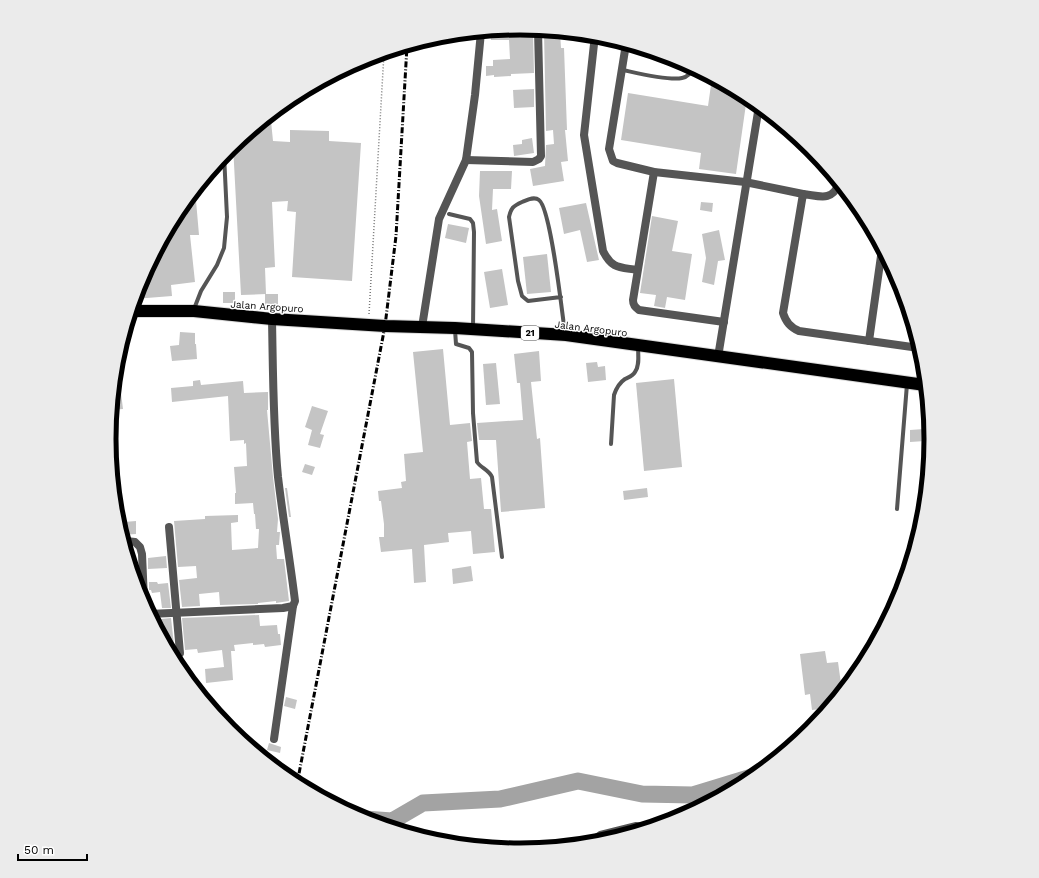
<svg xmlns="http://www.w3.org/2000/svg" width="1039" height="878" font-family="'Work Sans',sans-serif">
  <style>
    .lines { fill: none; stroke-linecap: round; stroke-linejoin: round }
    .river { stroke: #a3a3a3; stroke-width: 17 }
    .building { fill: #c4c4c4 }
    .highway-casing { stroke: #dbdbdb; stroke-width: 14 }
    .path { stroke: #777; stroke-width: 1.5; stroke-dasharray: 1 2; stroke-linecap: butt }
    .lane { stroke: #555; stroke-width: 4 }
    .street { stroke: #555; stroke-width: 8 }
    .highway { stroke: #000; stroke-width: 12 }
    .rail { stroke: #000; stroke-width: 3; stroke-dasharray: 6 2 1 2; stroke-linecap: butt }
    .labels { text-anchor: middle; stroke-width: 3; stroke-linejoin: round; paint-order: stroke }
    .shield { fill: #fff; stroke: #4c4c4c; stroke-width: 1 }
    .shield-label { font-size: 9px; font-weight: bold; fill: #000 }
    .street-label { font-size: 10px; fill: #000; stroke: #fff }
    .rim { fill: none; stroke: #000; stroke-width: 5 }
  </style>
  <rect width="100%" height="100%" fill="#fff"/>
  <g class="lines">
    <!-- river -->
    <polyline class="river" points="364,819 392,821 423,803 500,799 578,781 642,794 693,795 752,777"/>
  </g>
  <!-- building -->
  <g class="building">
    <polygon points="520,28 530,29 530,32 533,32 534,73 511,74 511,76 494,77 494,75 486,76 486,66 493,66 493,60 510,59 509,40 491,40 490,31"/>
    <polygon points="552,31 560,32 561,48 564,48 567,130 565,130 568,161 561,162 564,181 533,186 530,169 545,166 546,145 554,144 553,130 546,131 544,32"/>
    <polygon points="712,78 747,97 736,174 699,169 701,153 621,140 628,93 708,106"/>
    <polygon points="534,89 534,107 514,108 513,90"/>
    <polygon points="262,121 271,121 273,141 290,142 290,130 329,131 329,141 361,143 352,281 292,277 296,212 287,211 288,201 272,202 275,267 265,268 266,294 241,295 233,145"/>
    <polygon points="532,138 534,153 514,156 513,145 522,144 522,140"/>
    <polygon points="480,171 512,171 511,189 493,189 492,210 497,209 502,241 486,244 479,196"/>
    <polygon points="195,189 199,235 190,235 195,282 171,285 172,296 134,299 140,282 178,210"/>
    <polygon points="701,202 713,203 712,212 700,210"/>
    <polygon points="586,203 599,260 587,262 580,230 564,234 559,208"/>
    <polygon points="652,216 678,221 672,251 692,254 685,300 667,297 665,308 654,306 656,295 640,293"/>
    <polygon points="448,224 469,228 466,243 445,238"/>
    <polygon points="719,230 725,260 718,261 714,285 702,282 706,258 702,234"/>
    <polygon points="547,254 551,292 527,294 523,257"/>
    <polygon points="502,269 508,305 490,308 484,272"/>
    <rect x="223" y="292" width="12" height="11"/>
    <polygon points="265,294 278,294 278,305 265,306"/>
    <polygon points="180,332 195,333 195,344 196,344 197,359 172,361 170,346 179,345"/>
    <polygon points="443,349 450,425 470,423 472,441 467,442 470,479 481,478 484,509 491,509 495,552 473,554 471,531 448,533 449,542 424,545 426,582 414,583 412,549 381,552 379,537 384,537 384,524 381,501 379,501 378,491 402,488 401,482 406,481 404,454 423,452 413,352"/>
    <polygon points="539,351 541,381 531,382 537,439 540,438 545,508 501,512 496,440 479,440 477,423 523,420 520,383 517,383 514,354"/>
    <polygon points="597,362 598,367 605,366 606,380 588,382 586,363"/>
    <polygon points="496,363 500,404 486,405 483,364"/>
    <polygon points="115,370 118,370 123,409 111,410"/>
    <polygon points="674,379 682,467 644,471 636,383"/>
    <polygon points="200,380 201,385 243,381 244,393 268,392 268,410 267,410 273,477 278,519 277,532 280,532 279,545 276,545 277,559 284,559 289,601 276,603 276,601 258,603 258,604 220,605 219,592 199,594 200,606 182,607 179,580 197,578 196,566 178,567 174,521 205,519 205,516 238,515 238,522 231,523 232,550 258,548 259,529 256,529 255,514 254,514 253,503 235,504 235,493 236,493 234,467 247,466 246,443 244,444 244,440 230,441 228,396 172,402 171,388 193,386 193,381"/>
    <polygon points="312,406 328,411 320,434 324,435 320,448 308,445 312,430 305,427"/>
    <polygon points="924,429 925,441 910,442 910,430"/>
    <polygon points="305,464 315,467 312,475 302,472"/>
    <polygon points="285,488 287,488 291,517 289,517"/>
    <polygon points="647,488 648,497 624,500 623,491"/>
    <polygon points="136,521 136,534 121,535 119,527 125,526 124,522"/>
    <polygon points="166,556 167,568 148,569 148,558"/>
    <polygon points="471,566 473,581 453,584 452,569"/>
    <polygon points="149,582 157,582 158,584 168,583 171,608 162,608 160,592 152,593 151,590 149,590"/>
    <polygon points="259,615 260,626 277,625 278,634 280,634 281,645 265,647 264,644 253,645 253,643 234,645 235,651 231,651 233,680 206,683 205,669 224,667 222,650 198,653 197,649 185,650 182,618"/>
    <polygon points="171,618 175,654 171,654 163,640 161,619"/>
    <polygon points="825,651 827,663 838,662 842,691 828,708 812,710 810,694 805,695 800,654"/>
    <polygon points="286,697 297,700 295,709 284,706"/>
    <polygon points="269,743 281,747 280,753 267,750"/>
  </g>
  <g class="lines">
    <defs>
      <polyline id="highway" points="131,311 194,311 272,319 385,326 455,328 566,335 925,385"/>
    </defs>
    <!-- highway casing -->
    <use href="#highway" class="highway-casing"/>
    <!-- path -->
    <polyline class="path" points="369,314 384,53"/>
    <!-- lane -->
    <g class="lane">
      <path d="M623,70C637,73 669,81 682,78C688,77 691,73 693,68"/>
      <polyline points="449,214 470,219 473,223 474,232 473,329"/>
      <path d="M561,297L528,301L522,296L518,281L509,217C511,208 513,206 522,202C527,200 534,196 539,200C551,209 562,313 565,333"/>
      <polyline points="194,309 201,291 217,265 224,248 227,217 224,154"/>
      <path d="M455,330L456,344L469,348L472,352L473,413L477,462C481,468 489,470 492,477L502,557"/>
      <path d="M611,444L614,395C616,389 619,383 625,379C629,377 633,376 635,372C640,365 638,355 638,346"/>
      <polyline points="897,509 907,384"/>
      <polyline points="584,844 600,833 636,824 653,826"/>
    </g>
    <!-- street -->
    <g class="street">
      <path d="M595,35L584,135L603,251C612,269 619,267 637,270"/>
      <polyline points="626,44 609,149 613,161 617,163 654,172 745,182 803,194"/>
      <polyline points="466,160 533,162 539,159 541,156 538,30"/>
      <path d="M654,172L633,300C633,305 635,307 639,310L724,322"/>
      <path d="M839,184C831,202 820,196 803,194L783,313C786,322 790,327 799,331L919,348"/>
      <polyline points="422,327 439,219 466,160 475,95 481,32"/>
      <polyline points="869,341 882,249"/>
      <polyline points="718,357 759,106"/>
      <polyline points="169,527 180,653"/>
      <polyline points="126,541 135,542 140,547 142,554 144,600 145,606"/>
      <path d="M149,614L283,608L293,606L295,601C290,560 283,519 278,477C273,425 273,371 272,319"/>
      <polyline points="274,739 293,606"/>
    </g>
    <!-- highway -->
    <use href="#highway" class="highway"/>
    <!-- rail -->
    <polyline class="rail" points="297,784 385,326 396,236 407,46"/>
  </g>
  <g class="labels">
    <!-- shield labels -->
    <rect class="shield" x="521" y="326" width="18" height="14" rx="3"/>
    <g class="shield-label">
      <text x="530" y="336">21</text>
    </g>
    <!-- street labels -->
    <g class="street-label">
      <text transform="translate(267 306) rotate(4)" y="4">Jalan Argopuro</text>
      <text transform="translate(591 328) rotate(7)" y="4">Jalan Argopuro</text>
    </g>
  </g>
  <!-- crop -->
  <path d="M0 0H1039V878H0ZM116 439a404 404 0 1 1 808 0a404 404 0 1 1-808 0Z" fill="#ebebeb" fill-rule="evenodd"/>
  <path class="rim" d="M116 439a404 404 0 1 1 808 0a404 404 0 1 1-808 0Z"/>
  <!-- scale -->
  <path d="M18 854v6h69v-6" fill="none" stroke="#000000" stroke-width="2"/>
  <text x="24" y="854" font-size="12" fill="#000000" stroke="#ffffff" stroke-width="3" paint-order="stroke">50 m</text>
</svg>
